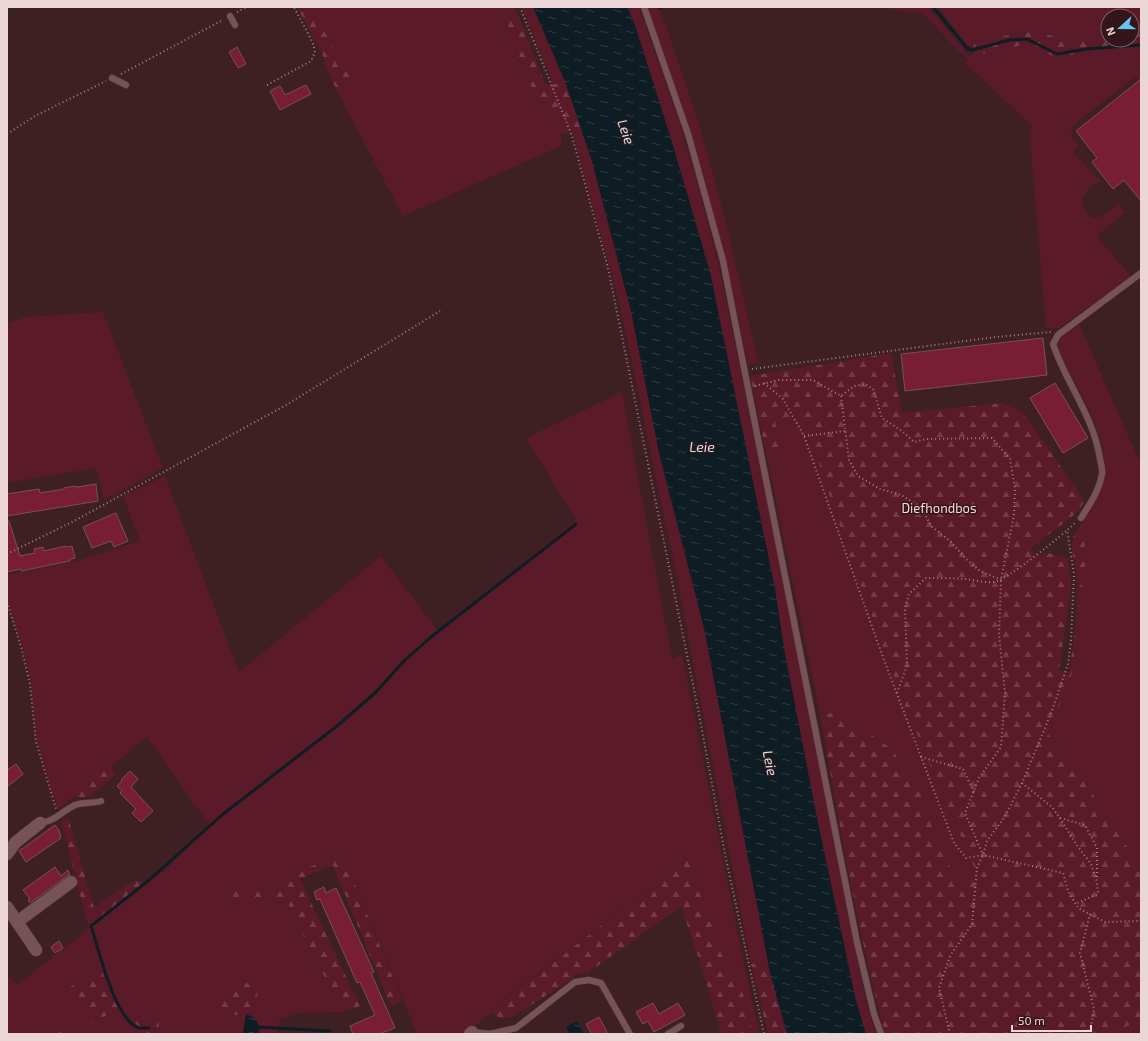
<svg xmlns="http://www.w3.org/2000/svg" width="1148" height="1041" font-family="'Exo 2',sans-serif">
  <style>
    .grass { fill: #5b1a29; fill-rule: evenodd }
    .forest { fill: url(#forest-firs) }
    .water { fill: url(#water-ripples) }
    .lines { fill: none; stroke-linecap: round; stroke-linejoin: round }
    .stream { stroke: #0e1d24; stroke-width: 3 }
    .building { fill: #781d35; stroke: #765257 }
    .lane-casing { stroke: #573d42; stroke-width: 7 }
    .street-casing { stroke: #573d42; stroke-width: 13 }
    .path { stroke: #9c8285; stroke-width: 2; stroke-dasharray: 1 3; stroke-linecap: butt }
    .lane { stroke: #775358; stroke-width: 6 }
    .street { stroke: #775358; stroke-width: 12 }
    .labels { text-anchor: middle; stroke-width: 3; stroke-linejoin: round; paint-order: stroke }
    .park-label { font-size: 13px; fill: #f6dadd; stroke: #33151a }
    .water-label { font-size: 14px; font-style: italic; fill: #cde5f1; stroke: #33151a }
  </style>
  <defs>
    <pattern id="forest-firs" width="22" height="20" patternUnits="userSpaceOnUse"><rect width="22" height="20" fill="#5b1a29"/><path d="M5 1l3.5 6h-7zM16 11l3.5 6h-7z" fill="#733a47"/></pattern>
    <pattern id="water-ripples" width="26" height="14" patternUnits="userSpaceOnUse"><rect width="26" height="14" fill="#0e1d24"/><path d="M2 4q2-2 4 0t4 0M15 11q2-2 4 0t4 0" fill="none" stroke="#313d43"/></pattern>
  </defs>
  <rect width="100%" height="100%" fill="#3e1f24"/>
  <!-- grass -->
  <g class="grass">
    <polygon points="311,7 499,7 532,89 540,101 551,109 561,134 561,146 403,216 338,93 349,88"/>
    <polygon points="522,7 533,7 566,84 553,84"/>
    <polygon points="627,7 639,7 679,121 699,189 719,266 779,557 847,909 866,1002 876,1034 866,1034 856,1001 818,823 785,654 775,589 710,272 672,142"/>
    <path d="M647,7H659C672,45 686,83 698,122C722,201 740,282 758,363L748,364L733,292L694,141Z"/>
    <path d="M875,7H928L970,57L976,50L984,54L1023,45L1038,49L1054,57L1092,52H1119L1141,50V82L1136,76L1070,128L1074,133L1071,136L1079,145L1073,152L1100,181C1084,190 1074,204 1093,218C1105,217 1110,211 1118,204L1125,212L1097,236L1131,277L1059,328H1046L1030,138L1032,126L965,63L968,60L924,15L917,12L901,11Z"/>
    <polygon points="938,7 1056,7 1056,8 1060,7 1141,7 1141,34 1132,35 1132,16 1108,16 1108,36 1089,37 1078,40 1031,32 1009,34 975,42 973,46 968,46"/>
    <polygon points="580,127 592,161 631,311 659,453 704,628 768,962 751,964 675,568 620,305 572,130"/>
    <polygon points="103,312 163,468 104,500 96,468 7,483 7,324 25,317"/>
    <path d="M1079,324L1141,465V868L1071,761L1048,734L1072,673L1079,626L1082,584L1086,563L1084,530L1080,526C1088,512 1098,499 1103,483C1116,444 1072,383 1057,346L1056,342Z"/>
    <path d="M622,392L672,659L682,655L743,960L760,1034H753L736,966L727,969L689,858L498,1004L493,1012L465,1034H417L346,862L341,858H333L286,876L279,886L272,889L235,887L260,902L279,901L287,902L342,1012L300,1013L280,1019L276,1034H259L258,1022L246,1014L243,1034H158V1021L126,1020L133,1034H68L59,1022L42,1034H7V979L10,977L17,985L167,868L210,826L147,737L57,810L37,742L31,683L23,649L7,601V575L77,561L140,541L123,496L165,476L239,672L381,556L438,631L576,520L526,438ZM100,965L110,995L118,1009L66,990ZM242,985L250,1007L246,1014L223,1002L229,1000Z"/>
    <polygon points="775,421 806,423 848,551 902,699 975,869 969,879 955,876 948,863 921,795 892,749 826,713 820,714 767,457 781,455"/>
    <polygon points="1141,1018 1141,1034 1106,1034 1130,1025"/>
  </g>
  <!-- forest -->
  <g class="forest">
    <polygon points="297,7 311,7 352,81 349,88 338,93 328,71 322,53"/>
    <polygon points="499,7 515,7 545,84 566,84 580,127 561,134 551,109 540,101 532,89"/>
    <polygon points="1031,32 1078,40 1089,37 1108,36 1108,40 1132,40 1132,35 1141,34 1141,50 1119,52 1092,52 1054,57 1038,49 1023,45 984,54 976,50 973,46 975,42 995,37"/>
    <path d="M891,353L902,413L1002,403L1023,412L1084,501L1079,511L1030,549L1033,554L1048,553L1068,558L1071,585L1059,670L1069,672C1074,643 1079,603 1076,573C1074,558 1067,538 1080,526L1084,530L1086,563L1082,584L1079,626L1072,673L1048,734L1071,761L1141,868V1018L1130,1025L1106,1034H885C857,929 839,821 820,714L835,713L844,716L892,749L921,795L948,863L955,876L968,879L975,869L902,699L848,551L806,424L775,421L781,455L767,457L750,376Z"/>
    <polygon points="110,766 116,774 91,796 83,798 74,796"/>
    <polygon points="64,819 69,820 94,908 132,882 139,881 145,885 89,930 61,820"/>
    <path d="M332,858H341L346,862L402,1000L391,1007L333,865L300,879L360,1006L342,1012L287,902C278,901 270,902 262,902C252,902 242,900 233,897L231,891L235,887L272,888L279,886L286,876Z"/>
    <polygon points="689,858 727,968 736,966 753,1034 721,1034 703,971 681,906 589,972 577,974 566,983 512,1017 499,1018 493,1012 498,1005"/>
    <polygon points="768,962 787,1034 768,1034 751,964"/>
    <polygon points="100,965 110,995 119,1009 92,1023 66,990"/>
    <path d="M247,983L257,988C259,999 252,1005 246,1014L219,1016V1007L223,1002L229,1000L242,985Z"/>
    <polygon points="125,1020 159,1021 158,1034 133,1034"/>
    <polygon points="59,1022 68,1034 42,1034"/>
  </g>
  <!-- water -->
  <g class="water">
    <polygon points="533,7 627,7 635,25 672,142 710,272 775,589 785,654 818,823 856,1001 866,1034 787,1034 770,973 704,628 659,453 631,311 592,161 566,84"/>
    <path d="M246,1014C258,1018 258,1022 259,1034H243Z"/>
    <polygon points="577,1021 584,1034 570,1034 566,1027"/>
  </g>
  <g class="lines">
    <!-- stream -->
    <g class="stream">
      <polyline points="933,7 967,48 972,50 1009,40 1027,39 1057,54 1086,49 1141,45"/>
      <polyline points="659,8 661,7"/>
      <polyline points="256,1027 330,1031"/>
      <path d="M149,1028C146,1028 140,1029 137,1027C114,1017 99,950 91,926L148,881L223,814L337,726L375,693L404,661L431,637L576,524"/>
    </g>
  </g>
  <!-- building -->
  <g class="building">
    <polygon points="237,47 246,64 238,68 229,52"/>
    <polygon points="1141,79 1141,201 1124,180 1113,189 1092,162 1097,158 1076,131"/>
    <polygon points="306,85 311,94 280,110 270,91 280,86 285,95"/>
    <polygon points="1043,338 1047,375 905,391 901,354"/>
    <polygon points="1055,383 1088,438 1063,453 1030,398"/>
    <polygon points="96,484 98,501 7,516 7,494 39,489 40,493 64,489 64,488 74,486 78,487"/>
    <polygon points="116,513 128,541 114,547 111,541 92,548 83,527"/>
    <polygon points="7,521 9,521 20,556 35,553 34,549 43,547 44,551 66,546 67,547 72,546 75,558 70,559 70,561 21,571 21,569 7,572"/>
    <polygon points="16,764 23,774 7,787 7,770"/>
    <polygon points="130,771 138,779 131,787 153,811 141,822 132,813 136,809 120,793 122,791 117,786 122,781 121,780"/>
    <polygon points="55,825 59,830 61,838 26,862 19,851"/>
    <polygon points="55,867 61,876 68,870 70,875 67,876 30,903 28,900 30,899 23,890"/>
    <polygon points="324,887 326,893 336,888 374,972 371,973 395,1028 379,1034 353,1034 350,1026 375,1015 360,982 357,983 320,899 317,900 314,892"/>
    <polygon points="59,941 63,948 55,953 51,947"/>
    <polygon points="653,1003 659,1014 678,1003 685,1015 654,1032 648,1021 643,1024 636,1012"/>
    <polygon points="599,1017 608,1034 592,1034 586,1024"/>
  </g>
  <g class="lines">
    <defs>
      <g id="lane">
        <polyline points="644,7 689,137 723,261 857,942 874,1014 881,1034"/>
        <polyline points="230,16 235,25"/>
        <polyline points="112,78 126,85"/>
        <path d="M1081,518C1090,504 1099,491 1102,474C1103,470 1101,464 1100,459C1094,417 1066,383 1053,344L1058,335L1141,273"/>
        <path d="M40,823C56,821 62,811 75,805C83,802 91,804 101,801"/>
        <polyline points="472,1032 490,1034 516,1028 575,982 589,980 601,983 630,1034"/>
        <polyline points="668,1034 681,1026"/>
      </g>
      <g id="street">
        <polyline points="7,854 16,842 40,823"/>
        <polyline points="7,907 36,950"/>
        <polyline points="17,922 71,882"/>
        <polyline points="470,1034 472,1032"/>
      </g>
    </defs>
    <!-- lane casing -->
    <use href="#lane" class="lane-casing"/>
    <!-- street casing -->
    <use href="#street" class="street-casing"/>
    <!-- path -->
    <g class="path">
      <polyline points="520,7 572,136 608,268 698,709 726,859 764,1034"/>
      <polyline points="237,12 247,7"/>
      <polyline points="121,74 223,20"/>
      <polyline points="267,85 311,61 315,52 313,43 294,7"/>
      <polyline points="7,134 35,116 106,81"/>
      <polyline points="752,369 996,337 1051,332"/>
      <polyline points="764,383 783,399 804,436 884,660 954,843 966,858 983,855 1063,873 1068,891 1078,908 1105,922 1141,921"/>
      <polyline points="755,386 778,380 813,380 841,396 854,386 865,384 873,389 882,418 902,431 914,442 927,439 992,438 1010,459 1015,488 1014,515 1001,580 999,635 1005,693 1001,747 979,778 965,813 983,855"/>
      <polyline points="841,396 849,460 858,476 880,489 901,495 921,507 931,526 951,542 966,559 980,571 1001,580"/>
      <polyline points="804,436 845,431"/>
      <polyline points="7,554 74,521 286,405 440,311"/>
      <polyline points="7,602 22,650 30,684 36,742 56,809"/>
      <path d="M897,693L907,666L905,608L909,594L926,578C939,578 953,578 966,579C975,580 985,583 994,582C1006,581 1064,534 1075,523"/>
      <polyline points="921,757 963,769 974,792"/>
      <polyline points="1022,783 1052,807 1060,818 1076,844 1091,864 1097,882 1098,894 1075,904"/>
      <polyline points="1060,818 1085,825 1097,848 1097,879"/>
      <polyline points="950,1034 939,988 950,956 972,924 977,868 983,855 987,841 1004,818 1022,783 1052,711 1068,664 1071,641 1074,574 1067,530"/>
      <polyline points="1086,1034 1091,1026 1094,1009 1080,953 1090,914"/>
    </g>
    <!-- lane -->
    <use href="#lane" class="lane"/>
    <!-- street -->
    <use href="#street" class="street"/>
  </g>
  <g class="labels">
    <!-- park labels -->
    <g class="park-label">
      <text x="939" y="513">Diefhondbos</text>
    </g>
    <!-- water labels -->
    <g class="water-label">
      <text transform="translate(626 132) rotate(71)" y="5">Leie</text>
      <text x="702" y="452">Leie</text>
      <text transform="translate(770 763) rotate(78)" y="5">Leie</text>
    </g>
  </g>
  <!-- border -->
  <rect width="1148" height="1041" fill="none" stroke="#ebd5d7" stroke-width="16"/>
  <!-- north arrow -->
  <g transform="translate(1120 28) rotate(249)"><circle r="19" fill="#33151a" stroke="#7d6266"/>
  <path d="M0-3L7 15L0 10L-7 15Z" fill="#64c5ee"/>
  <text y="-6" font-size="11" font-weight="bold" text-anchor="middle" fill="#ebd5d7">N</text>
  </g>
  <!-- scale -->
  <path d="M1012 1025v6h79v-6" fill="none" stroke="#ebd5d7" stroke-width="2"/>
  <text x="1018" y="1025" font-size="12" fill="#ebd5d7" stroke="#33151a" stroke-width="3" paint-order="stroke">50 m</text>
</svg>
